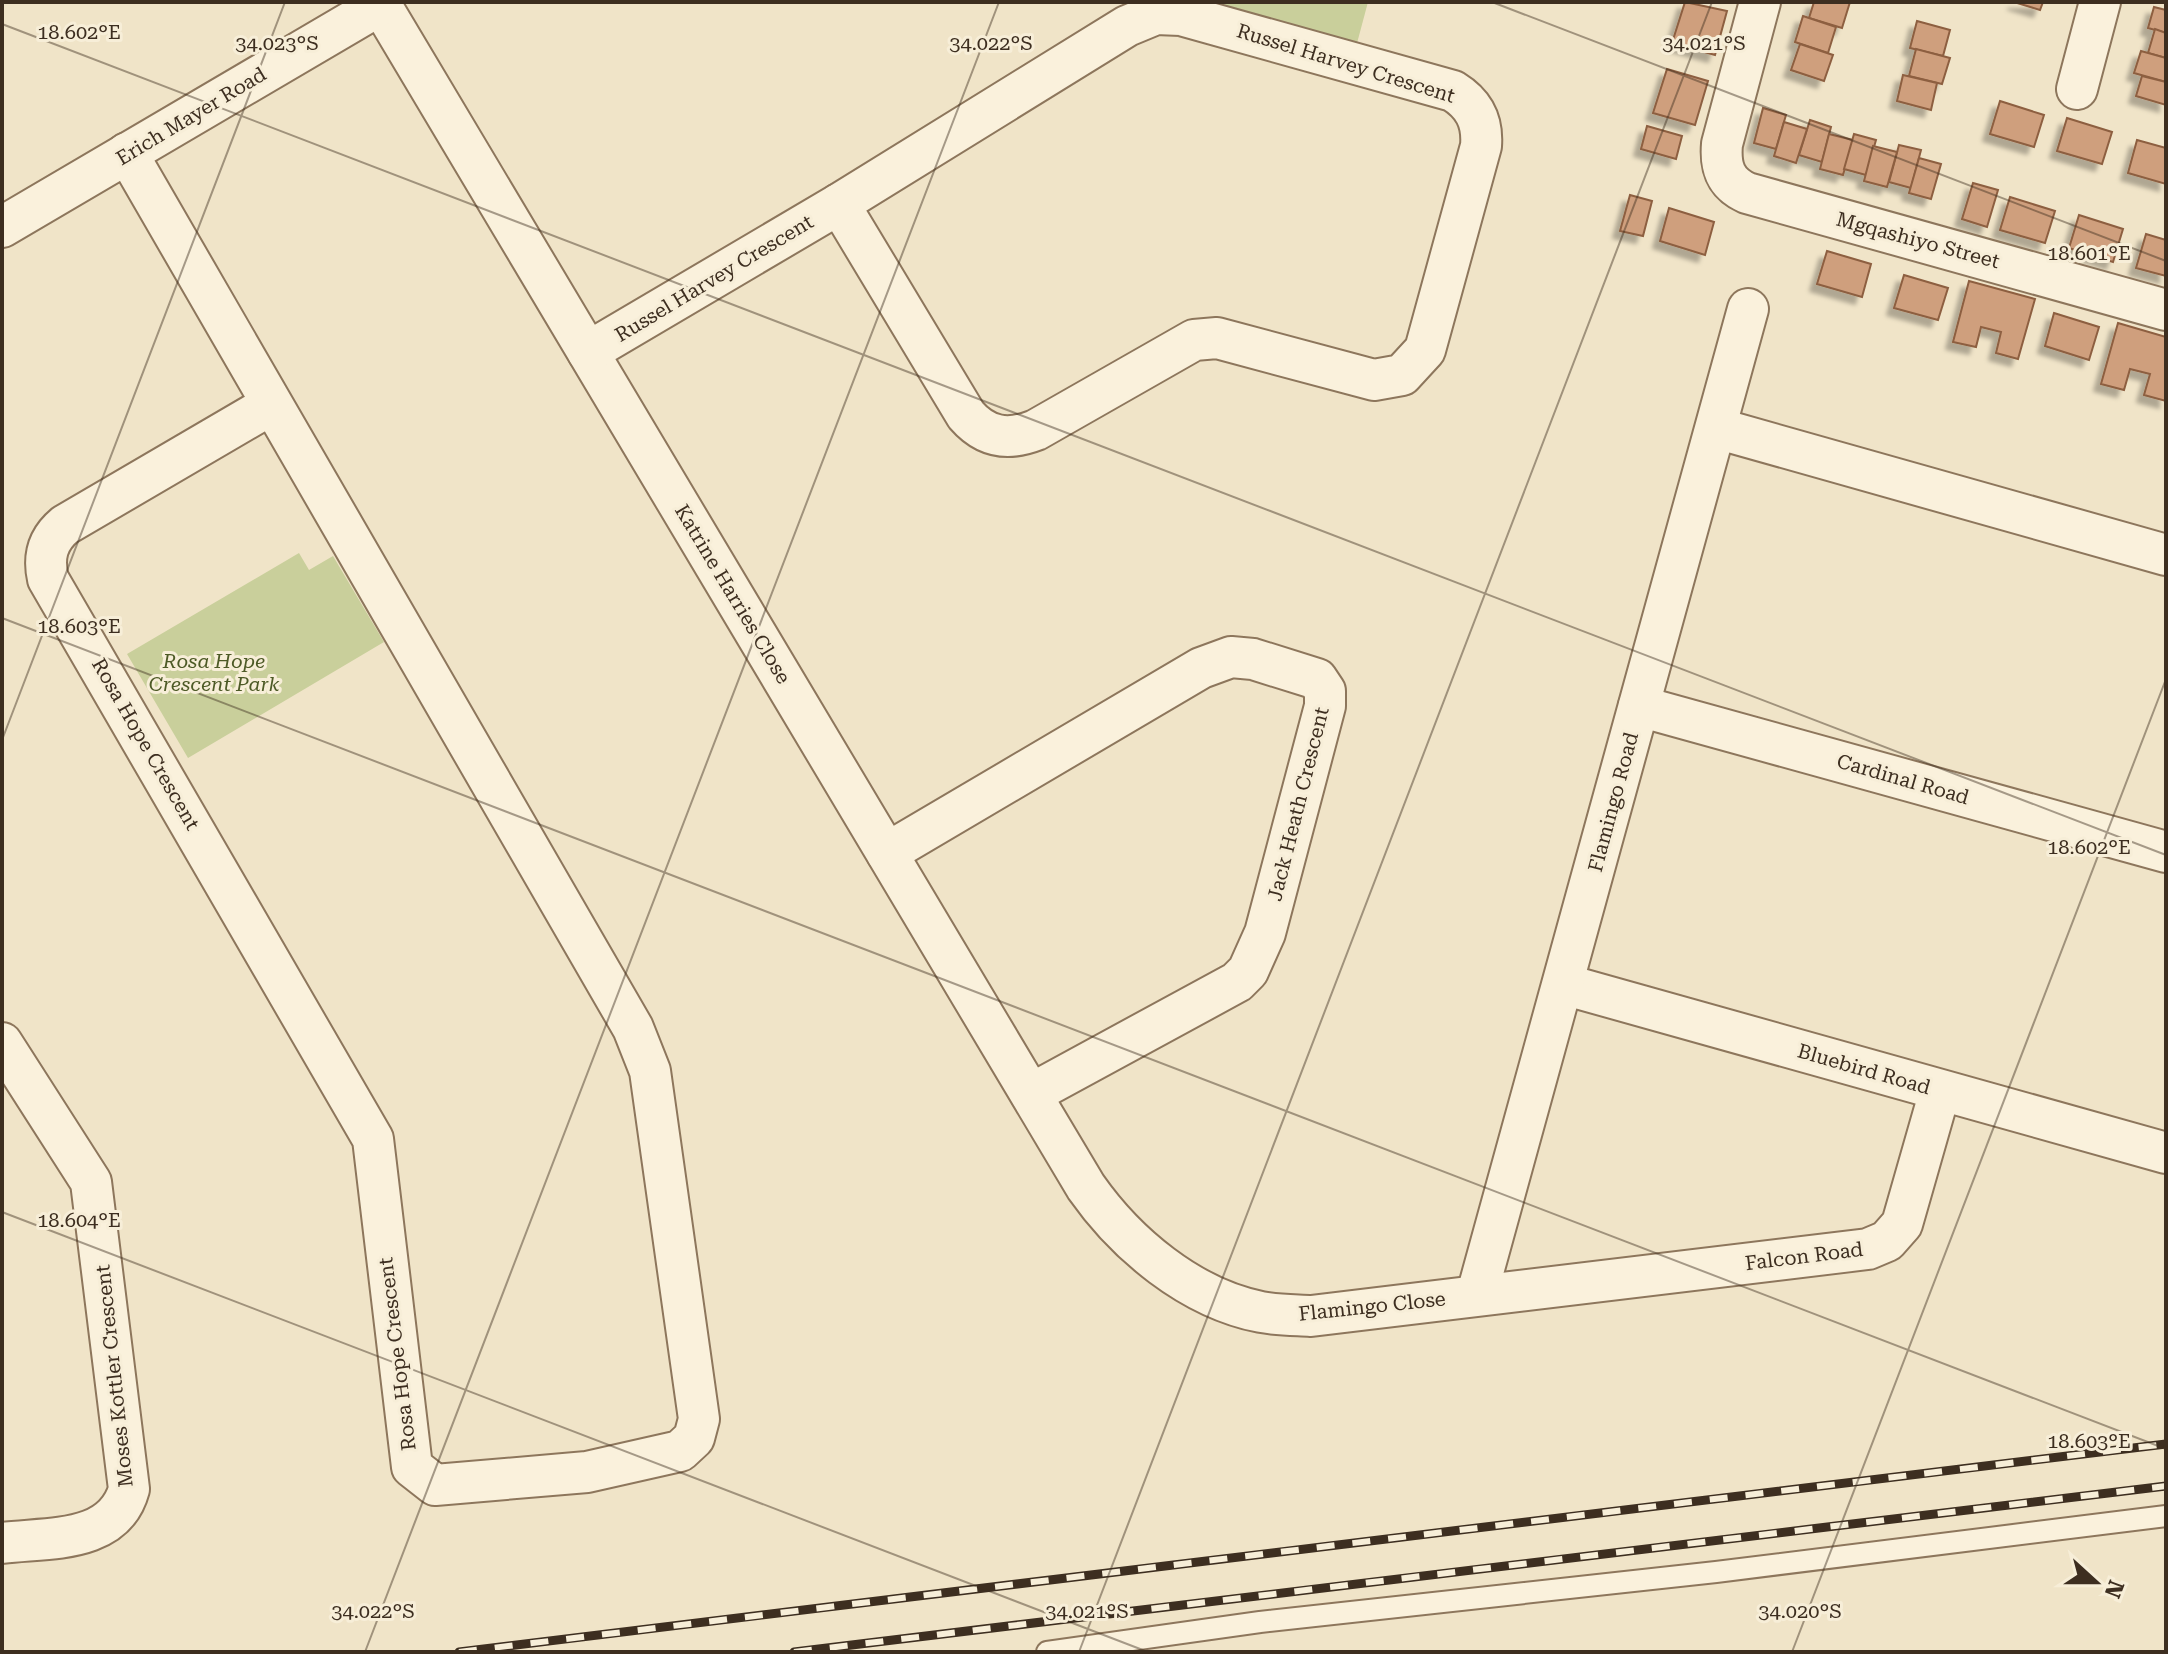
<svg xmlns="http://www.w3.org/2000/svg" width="2168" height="1654" font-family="'Roboto Serif',serif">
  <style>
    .green { fill: #c9cf9b }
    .building { fill: #cf9f7d; stroke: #8d5f41; stroke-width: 2; filter: url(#shadow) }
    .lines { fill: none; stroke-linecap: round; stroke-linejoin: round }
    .service-casing { stroke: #8d765c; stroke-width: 24 }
    .minor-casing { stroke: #8d765c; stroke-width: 44 }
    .service { stroke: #faf1dc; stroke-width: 20 }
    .minor { stroke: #faf1dc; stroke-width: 40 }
    .rail-casing { stroke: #3d2e20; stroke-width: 9 }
    .rail { stroke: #f7eed8; stroke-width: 6; stroke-dasharray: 18; stroke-linecap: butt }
    .ticks { fill: none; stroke: #3d2e20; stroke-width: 2; stroke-opacity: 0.45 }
    .labels { text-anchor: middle; stroke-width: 6; stroke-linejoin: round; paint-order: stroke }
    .street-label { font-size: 20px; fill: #3d2e20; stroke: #f7eed8 }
    .park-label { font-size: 20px; font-style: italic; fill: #4d5a26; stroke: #f7eed8 }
    .ticks-label { font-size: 20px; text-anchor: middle; fill: #3d2e20; stroke: #f7eed8; stroke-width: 6; stroke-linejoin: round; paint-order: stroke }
  </style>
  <defs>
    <filter id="shadow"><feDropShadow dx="-7" dy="7" stdDeviation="2" flood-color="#0004"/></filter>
  </defs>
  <rect width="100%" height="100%" fill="#f0e4c8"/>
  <!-- green -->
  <g class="green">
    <polygon points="1194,2 1368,2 1356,47"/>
    <polygon points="299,553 309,570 333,556 384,642 188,758 127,654"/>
  </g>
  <!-- building -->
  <g class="building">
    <polygon points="1685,2 1727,11 1715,55 1672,43"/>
    <polygon points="1814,2 1850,2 1842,28 1809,18"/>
    <polygon points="2014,2 2043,2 2040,10"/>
    <polygon points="2154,7 2166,10 2166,33 2148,28"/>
    <polygon points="1803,16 1836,27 1828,53 1795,42"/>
    <polygon points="1917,21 1950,30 1943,56 1910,48"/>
    <polygon points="2155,29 2166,33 2166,58 2148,53"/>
    <polygon points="1800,44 1833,55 1824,81 1791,70"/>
    <polygon points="1916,49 1950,58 1942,84 1909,76"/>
    <polygon points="2141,51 2166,58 2166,82 2134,73"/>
    <polygon points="1667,69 1708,81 1695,125 1653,113"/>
    <polygon points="1903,75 1937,83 1931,110 1897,101"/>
    <polygon points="2142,76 2166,82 2166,105 2136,96"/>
    <polygon points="2000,101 2044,115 2034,147 1990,134"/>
    <polygon points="1763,108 1786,115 1776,149 1754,143"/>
    <polygon points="2067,118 2112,132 2102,164 2057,151"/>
    <polygon points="1810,120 1831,127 1822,162 1799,155"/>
    <polygon points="1784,122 1807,129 1796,163 1774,156"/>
    <polygon points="1647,126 1682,136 1676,159 1641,149"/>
    <polygon points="1829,134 1853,140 1843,175 1820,169"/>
    <polygon points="1854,134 1876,140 1866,175 1844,169"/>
    <polygon points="2137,140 2166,148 2166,184 2128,173"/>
    <polygon points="1899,145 1921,150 1911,188 1889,182"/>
    <polygon points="1873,146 1897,152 1887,187 1864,181"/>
    <polygon points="1919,158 1941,164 1931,199 1909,193"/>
    <polygon points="1973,183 1998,190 1987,227 1962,219"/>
    <polygon points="1630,195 1652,201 1643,236 1620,231"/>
    <polygon points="2010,197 2055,211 2045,243 2000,230"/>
    <polygon points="1669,208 1714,222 1705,255 1660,241"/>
    <polygon points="2079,215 2123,229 2113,262 2069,248"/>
    <polygon points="2146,234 2166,240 2166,276 2136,268"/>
    <polygon points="1827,251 1871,264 1862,297 1817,284"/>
    <polygon points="1904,275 1948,288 1938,320 1894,308"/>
    <polygon points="1969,281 2035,299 2018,359 1996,353 2001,332 1981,327 1976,347 1953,342"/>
    <polygon points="2054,313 2099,327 2089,360 2045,346"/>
    <polygon points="2118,323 2166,337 2166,401 2144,395 2150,374 2130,369 2124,390 2101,384"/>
  </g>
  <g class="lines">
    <defs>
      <polyline id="service" points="1047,1652 1260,1622 1716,1572 2166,1516"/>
      <g id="minor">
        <path d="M379,2L1086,1187C1126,1244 1190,1298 1261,1312C1277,1315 1294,1315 1311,1316L1868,1249L1887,1241L1902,1224L1940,1091"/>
        <path d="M1760,2L1722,144C1720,167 1725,183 1747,193L2166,310"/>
        <path d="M1156,14L1181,15L1453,91C1474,104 1483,121 1481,146L1425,350L1402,375L1374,380L1217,338L1194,340L1036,430C1008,441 986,438 966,415L839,204L1127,26Z"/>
        <polyline points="2077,89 2100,2"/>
        <path d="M127,153L633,1028L650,1071L699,1419L694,1438L680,1451L587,1472L435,1485L412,1467L373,1139L48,579C43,557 47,540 65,525L272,404"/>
        <polyline points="2,227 380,5"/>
        <polyline points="588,352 839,204"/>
        <polyline points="1716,428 2166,555"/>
        <polyline points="1639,706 2166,852"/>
        <polyline points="887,853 1201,668 1231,657 1253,659 1317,679 1325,691 1325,706 1265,933 1248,971 1237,982 1031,1094"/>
        <polyline points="1563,984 2166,1153"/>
        <path d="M2,1043L91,1182L129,1489C114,1544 49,1537 2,1543"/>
        <polyline points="1477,1294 1748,309"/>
      </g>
    </defs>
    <!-- service casing -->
    <use href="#service" class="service-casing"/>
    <!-- minor casing -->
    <use href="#minor" class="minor-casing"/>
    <!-- service -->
    <use href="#service" class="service"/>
    <!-- minor -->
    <use href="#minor" class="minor"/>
    <defs>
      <g id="rail">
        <polyline points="459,1652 2166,1444"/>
        <polyline points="794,1652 2166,1486"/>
      </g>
    </defs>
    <!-- rail casing -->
    <use href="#rail" class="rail-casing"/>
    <!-- rail -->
    <use href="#rail" class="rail"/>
  </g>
  <!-- ticks -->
  <path class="ticks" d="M1492,2L2166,261M2,24L2166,855M2,618L2166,1449M2,740L285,2M2,1212L1148,1652M365,1652L999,2M1079,1652L1712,2M1792,1652L2166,679"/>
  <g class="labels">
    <!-- street labels -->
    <g class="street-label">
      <text transform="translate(1346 63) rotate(17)" y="7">Russel Harvey Crescent</text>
      <text transform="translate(191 116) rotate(-31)" y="7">Erich Mayer Road</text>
      <text transform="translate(1918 240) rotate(15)" y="7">Mgqashiyo Street</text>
      <text transform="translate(714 278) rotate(-31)" y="7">Russel Harvey Crescent</text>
      <text transform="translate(733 594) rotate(59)" y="7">Katrine Harries Close</text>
      <text transform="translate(146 744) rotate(60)" y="7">Rosa Hope Crescent</text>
      <text transform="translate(1903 779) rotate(16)" y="7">Cardinal Road</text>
      <text transform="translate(1613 802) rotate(-75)" y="7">Flamingo Road</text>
      <text transform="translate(1298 804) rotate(-76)" y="7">Jack Heath Crescent</text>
      <text transform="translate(1864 1069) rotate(16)" y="7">Bluebird Road</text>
      <text transform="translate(1804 1256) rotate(-7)" y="7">Falcon Road</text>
      <text transform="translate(1372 1306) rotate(-6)" y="7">Flamingo Close</text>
      <text transform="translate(397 1354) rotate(-97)" y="7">Rosa Hope Crescent</text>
      <text transform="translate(114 1376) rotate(-96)" y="7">Moses Kottler Crescent</text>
    </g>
    <!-- park labels -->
    <g class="park-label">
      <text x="214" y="668">Rosa Hope<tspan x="214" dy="23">Crescent Park</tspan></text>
    </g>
  </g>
  <g class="ticks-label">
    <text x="79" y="39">18.602°E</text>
    <text x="277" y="50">34.023°S</text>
    <text x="991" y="50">34.022°S</text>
    <text x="1704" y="50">34.021°S</text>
    <text x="2089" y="260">18.601°E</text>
    <text x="79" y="633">18.603°E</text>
    <text x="2089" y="854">18.602°E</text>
    <text x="79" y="1227">18.604°E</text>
    <text x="2089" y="1448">18.603°E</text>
    <text x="373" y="1618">34.022°S</text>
    <text x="1087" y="1618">34.021°S</text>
    <text x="1800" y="1618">34.020°S</text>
  </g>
  <!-- border -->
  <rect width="2168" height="1654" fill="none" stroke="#3d2e20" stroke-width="8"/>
  <!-- north arrow -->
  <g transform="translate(2096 1582) rotate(111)" stroke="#f7eed8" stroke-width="6" paint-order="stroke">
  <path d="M0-6L14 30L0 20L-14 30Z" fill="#3d2e20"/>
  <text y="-12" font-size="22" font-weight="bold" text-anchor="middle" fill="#3d2e20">N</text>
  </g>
</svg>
